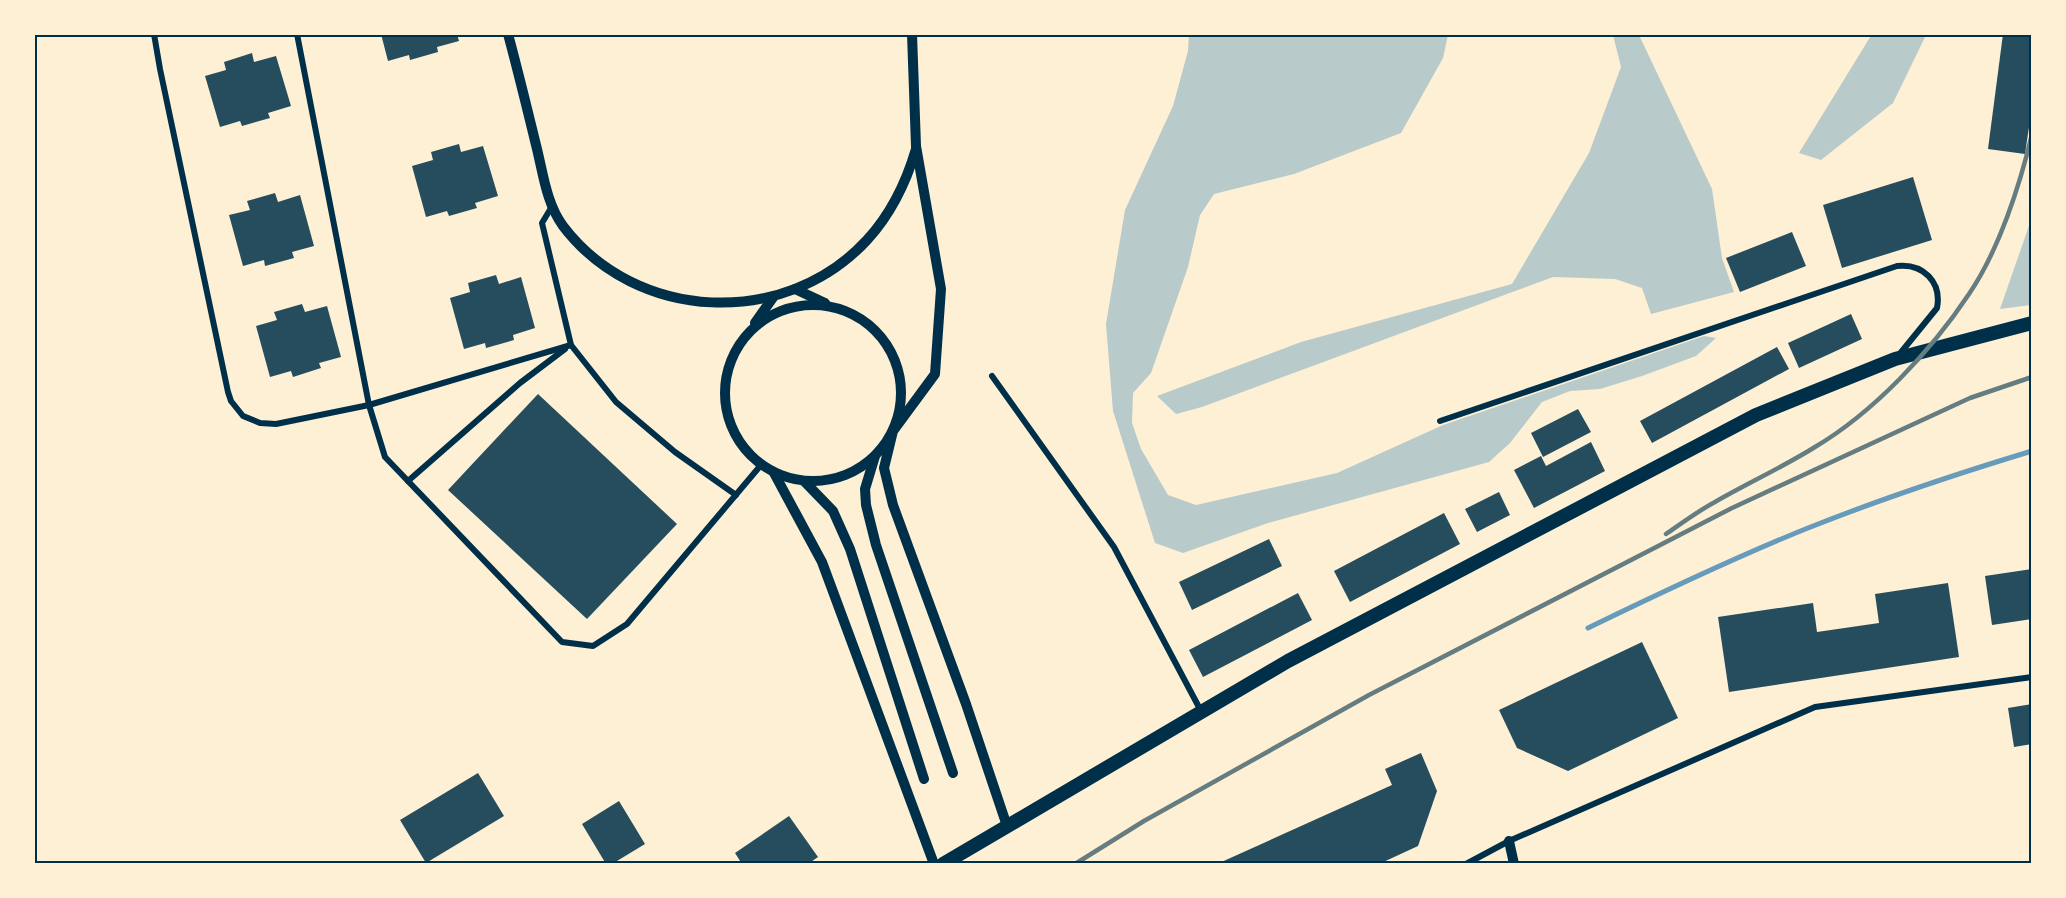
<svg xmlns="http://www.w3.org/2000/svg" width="2066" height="898" font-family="'DejaVu Sans',sans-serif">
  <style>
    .green { fill: #b9caca }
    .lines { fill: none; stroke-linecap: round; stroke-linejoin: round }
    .stream { stroke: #669bbc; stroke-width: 5 }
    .building { fill: #264d5e }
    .minor { stroke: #003049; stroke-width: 6 }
    .tertiary { stroke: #003049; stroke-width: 10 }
    .primary { stroke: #003049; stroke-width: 14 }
    .rail { stroke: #657d81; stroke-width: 4.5 }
    .neatline { fill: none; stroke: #003049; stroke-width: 2 }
  </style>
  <rect width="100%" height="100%" fill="#fdf0d5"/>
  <!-- green -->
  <g class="green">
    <polygon points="1872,34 1926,35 1893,103 1821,160 1799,153"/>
    <polygon points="1189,35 1448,35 1443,58 1401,133 1294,174 1214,194 1200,215 1188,267 1151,373 1133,393 1132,423 1141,449 1168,495 1196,505 1337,473 1443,425 1704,336 1716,338 1696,356 1642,376 1600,389 1570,391 1542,402 1510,443 1489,462 1268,523 1183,553 1155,543 1113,411 1106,324 1125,210 1173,106 1188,51"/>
    <polygon points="1613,35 1639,35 1712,189 1722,258 1734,292 1651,314 1642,288 1615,279 1553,277 1202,407 1176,414 1157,396 1301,342 1512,284 1589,153 1621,67"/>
    <polygon points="2031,220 2031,305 2000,309"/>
  </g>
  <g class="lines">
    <!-- stream -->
    <path class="stream" d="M1588,628C1660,593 1733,558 1808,528C1881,499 1956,474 2032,451"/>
  </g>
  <!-- building -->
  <g class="building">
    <polygon points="381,34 457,34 459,41 437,47 438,52 410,60 409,55 388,61"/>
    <polygon points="2003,34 2032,34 2032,107 2025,154 1988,149"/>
    <polygon points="252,53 254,62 276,56 291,106 268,113 270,118 242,126 240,121 220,127 205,76 226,70 224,62"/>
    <polygon points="459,144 461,152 483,146 498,196 475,203 477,208 449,216 447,211 426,217 412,166 433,160 431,152"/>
    <polygon points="1913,177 1932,240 1842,268 1823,205"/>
    <polygon points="275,193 278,202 300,195 314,246 292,252 294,258 265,266 264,260 243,266 229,215 250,210 247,201"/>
    <polygon points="1792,232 1806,266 1740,292 1726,258"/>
    <polygon points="496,275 499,284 521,277 535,328 513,335 514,340 486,348 485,343 464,349 450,298 470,292 468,283"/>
    <polygon points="302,304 305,312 327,306 341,357 319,363 321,368 293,377 291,371 270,377 256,326 277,320 274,312"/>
    <polygon points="1851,314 1862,339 1799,368 1788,343"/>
    <polygon points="1777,347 1789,369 1652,443 1640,421"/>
    <polygon points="538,394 677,524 587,619 448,490"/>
    <polygon points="1578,409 1591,432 1543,457 1531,433"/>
    <polygon points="1591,442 1605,471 1534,508 1514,470 1541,456 1546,466"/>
    <polygon points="1499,492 1510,515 1477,532 1465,509"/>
    <polygon points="1444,513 1460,544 1350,602 1334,571"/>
    <polygon points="1269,539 1282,566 1192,610 1179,582"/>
    <polygon points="2032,569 2032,619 1992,625 1985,576"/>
    <polygon points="1948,583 1959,657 1729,692 1718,617 1813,603 1817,632 1879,623 1875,594"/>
    <polygon points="1298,593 1312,620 1203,677 1189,650"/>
    <polygon points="1642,642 1678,718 1568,771 1517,748 1499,710"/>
    <polygon points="2032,704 2032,744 2014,747 2008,708"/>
    <polygon points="1421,753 1437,791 1418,846 1379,864 1217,864 1392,785 1385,769"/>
    <polygon points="478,773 504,816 426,863 400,820"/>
    <polygon points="619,801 645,844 612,864 606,864 582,824"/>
    <polygon points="789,816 818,857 808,864 742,864 735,853"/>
  </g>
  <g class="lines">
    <!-- minor -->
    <g class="minor">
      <polyline points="154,34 160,69 228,392 231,401 243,416 260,423 276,424 369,405 571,345"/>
      <polyline points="297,34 369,405 385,457 562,642 593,646 627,624 761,465"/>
      <polyline points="551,208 542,223 571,345 616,402 675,452 736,495"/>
      <polyline points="992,376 1114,547 1201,711"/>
      <path d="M1440,421L1897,266C1923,263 1942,282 1937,308L1898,356"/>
      <polyline points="408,481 520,383 565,349"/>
      <polyline points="1466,864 1509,841 1815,707 2032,677"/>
    </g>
    <!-- tertiary -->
    <g class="tertiary">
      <path d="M508,34C518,71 527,108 536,145C543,172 546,203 563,226C636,322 785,329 867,240C891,214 906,183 916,149"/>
      <polyline points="912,34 916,146 941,289 935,374 893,431 884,468 893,505 966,704 1007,826"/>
      <polyline points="795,289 825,303"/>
      <circle cx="813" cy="393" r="88"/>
      <polyline points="755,323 774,296"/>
      <polyline points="875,456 865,489 866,505 876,545 953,773"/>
      <polyline points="774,473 822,562 934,864"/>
      <polyline points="804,481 833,511 850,549 924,779"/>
      <polyline points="1509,841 1514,864"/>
    </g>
    <!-- primary -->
    <polyline class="primary" points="943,864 1288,661 1756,415 1895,359 2032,323"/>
    <!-- rail -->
    <g class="rail">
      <path d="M1666,534C1682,523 1698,511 1715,502C1748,483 1783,467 1815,447C1874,412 1931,351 1969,294C1999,250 2020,185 2032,134"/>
      <polyline points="1075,864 1144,821 1369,695 1732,508 1970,398 2032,377"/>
    </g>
  </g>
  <!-- border -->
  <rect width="2066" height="898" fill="none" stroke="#fdf0d5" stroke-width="72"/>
  <rect x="36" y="36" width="1994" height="826" class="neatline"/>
</svg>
